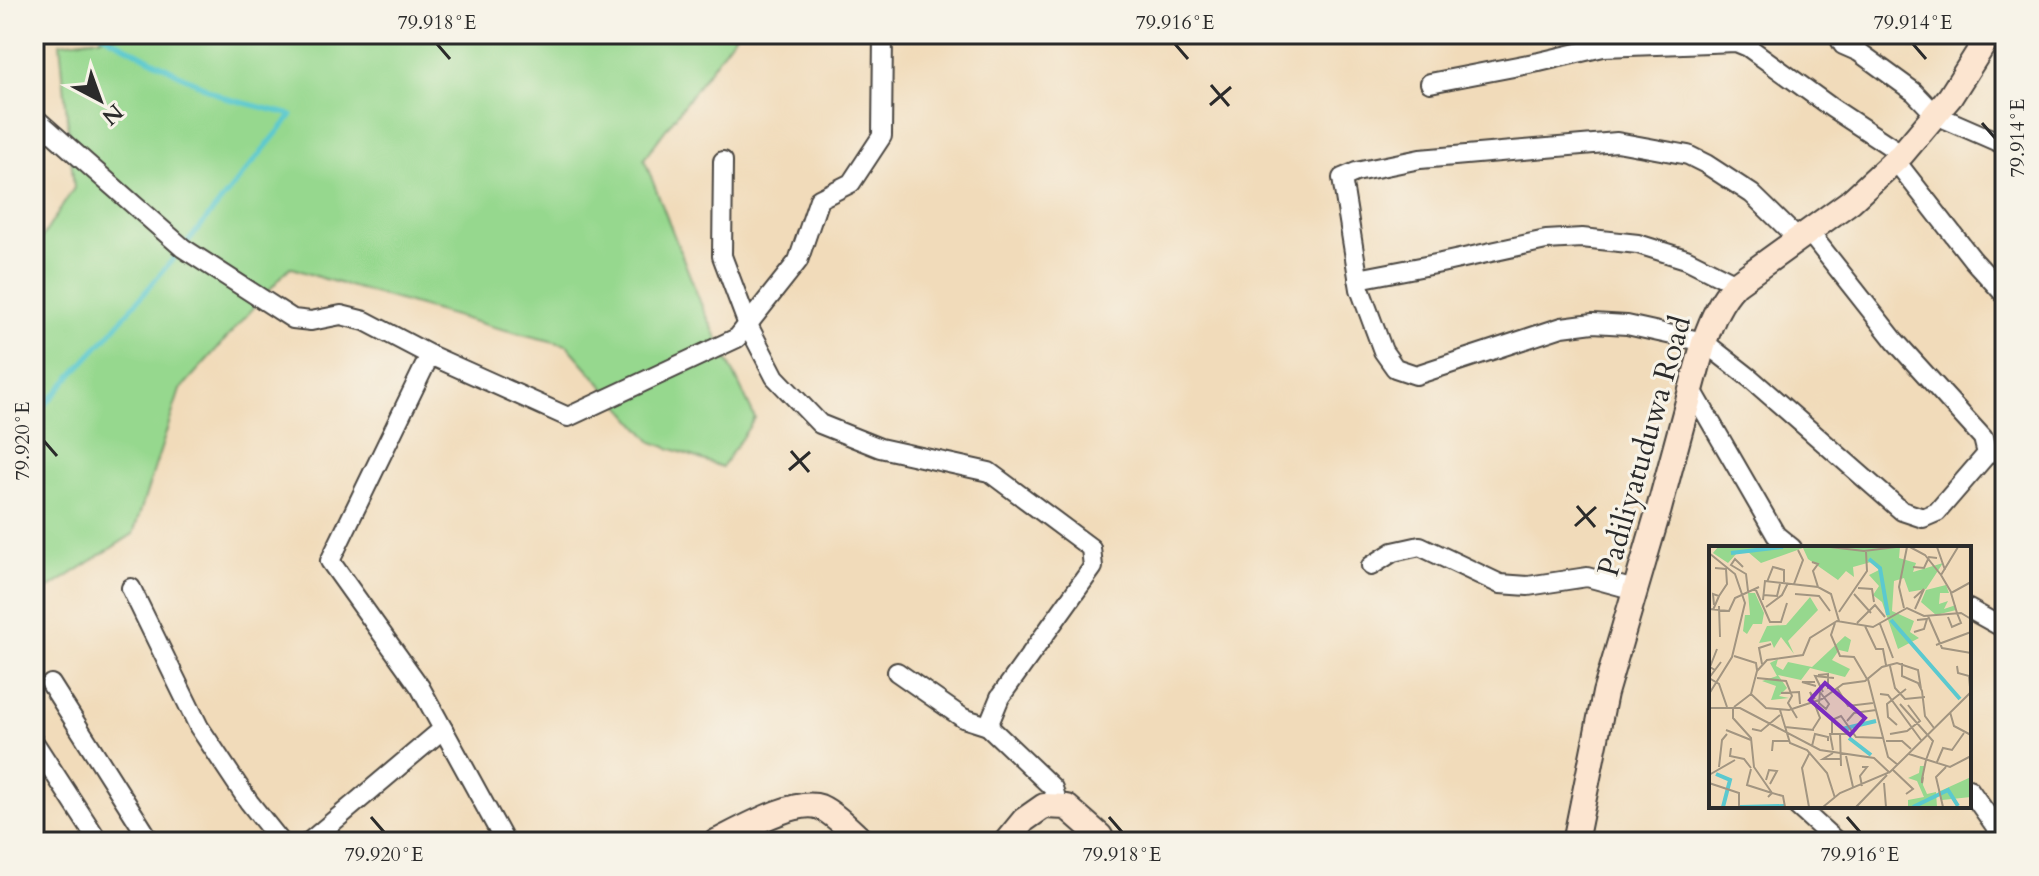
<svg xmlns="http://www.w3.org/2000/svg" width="2039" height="876" font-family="Cardo,serif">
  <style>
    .green { fill: #96d88e; stroke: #60825c; stroke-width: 2 }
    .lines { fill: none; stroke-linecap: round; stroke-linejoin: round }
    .stream { stroke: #5bc9cf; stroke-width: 5 }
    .street-casing { stroke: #494540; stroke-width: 22 }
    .secondary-casing { stroke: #494540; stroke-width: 28 }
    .street { stroke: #fff; stroke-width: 18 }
    .secondary { stroke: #fce5d0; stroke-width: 24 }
    .ticks { fill: none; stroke: #2b2b2b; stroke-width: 3 }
    .labels { text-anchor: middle; stroke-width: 6; stroke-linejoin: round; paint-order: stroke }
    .street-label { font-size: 30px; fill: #2b2b2b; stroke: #f7f3e8 }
    .inset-river { fill: none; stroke: #5bc9cf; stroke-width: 4 }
    .inset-road { fill: none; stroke: #a29581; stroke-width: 2 }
    .view { fill: #7b2cbf; fill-opacity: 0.15; stroke: #7b2cbf; stroke-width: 4 }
    .inset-edge { fill: none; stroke: #2b2b2b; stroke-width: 4 }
    .neatline { fill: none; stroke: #2b2b2b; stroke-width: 3 }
    .ticks-label { font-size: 20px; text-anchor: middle; fill: #2b2b2b }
  </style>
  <rect width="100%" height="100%" fill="#f7f3e8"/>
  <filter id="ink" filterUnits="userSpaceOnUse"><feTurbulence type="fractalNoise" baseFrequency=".0125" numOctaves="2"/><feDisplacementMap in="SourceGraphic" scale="16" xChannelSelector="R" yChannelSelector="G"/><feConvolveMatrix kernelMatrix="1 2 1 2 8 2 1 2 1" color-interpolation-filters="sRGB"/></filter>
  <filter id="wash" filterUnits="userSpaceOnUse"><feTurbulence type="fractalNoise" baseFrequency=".006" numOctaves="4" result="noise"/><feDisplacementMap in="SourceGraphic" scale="32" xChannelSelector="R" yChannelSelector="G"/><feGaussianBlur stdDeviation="1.8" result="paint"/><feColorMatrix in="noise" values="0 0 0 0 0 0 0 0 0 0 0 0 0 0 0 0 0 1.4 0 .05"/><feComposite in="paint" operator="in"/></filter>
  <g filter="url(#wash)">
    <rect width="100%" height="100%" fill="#f1dbba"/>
    <!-- green -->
    <polygon class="green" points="128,34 736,34 644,159 701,304 755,418 722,467 652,442 567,345 493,327 321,278 290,267 180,390 133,534 34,598 34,250 74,188 60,43"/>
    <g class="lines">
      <!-- stream -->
      <g class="stream">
        <polyline points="102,34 225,98 292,115 186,244"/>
        <polyline points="34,417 106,338 179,252"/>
      </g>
    </g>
  </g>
  <g filter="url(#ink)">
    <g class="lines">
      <defs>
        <g id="street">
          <polyline points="1837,34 1843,45 1859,52 1914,92 1936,115 2005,145"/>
          <polyline points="1430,83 1539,62 1603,47 1736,42 1748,47 1832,108 1902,154"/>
          <polyline points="34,117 183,248 293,319 311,321 341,315 365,321 430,355 568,417 737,338 798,261 819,199 851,183 882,136 883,34"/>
          <polyline points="1895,160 1973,260 2005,295"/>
          <polyline points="723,161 722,256 748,325 775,377 820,424 880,448 989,472 1091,548 1093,567 1000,697 988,726 1053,788 1059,807"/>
          <polyline points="1798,239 1752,194 1706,164 1688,155 1617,142 1420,159 1356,172 1342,178 1360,289 1383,351 1395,368 1416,375 1562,327 1593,323 1627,325 1704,342 1750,378 1902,511 1923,518 1937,512 1987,454 1983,438 1895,341 1809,232"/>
          <polyline points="1358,279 1441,263 1546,240 1582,238 1638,244 1686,259 1736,284"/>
          <polyline points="1691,388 1776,535 1792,548"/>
          <polyline points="1371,566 1393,552 1420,546 1500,584 1528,586 1587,577 1635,590"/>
          <polyline points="131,588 199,727 249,802 281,842"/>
          <polyline points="1969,609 2005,629"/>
          <polyline points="897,672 963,718 988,726"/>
          <polyline points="51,684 151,842"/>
          <polyline points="443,729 505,842"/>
          <polyline points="34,742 99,842"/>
          <polyline points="1969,789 2005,840"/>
          <polyline points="1797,806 1837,842"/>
          <polyline points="34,837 38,842"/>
          <polyline points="309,842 443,729 420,687 330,561 430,355"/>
        </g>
        <g id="secondary">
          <path d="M716,842C739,831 795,798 820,807C834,813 852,832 863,842"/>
          <polyline points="1006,842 1024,820 1044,806 1067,807 1100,836 1103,842"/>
          <path d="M1575,842L1605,693L1659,509L1704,342C1712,320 1720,300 1736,284L1851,201L1902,154L1950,97L1990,34"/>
        </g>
      </defs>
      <!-- street casing -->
      <use href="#street" class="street-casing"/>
      <!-- secondary casing -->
      <use href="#secondary" class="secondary-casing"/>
      <!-- street -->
      <use href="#street" class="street"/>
      <!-- secondary -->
      <use href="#secondary" class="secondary"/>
    </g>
  </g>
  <!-- ticks -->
  <path class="ticks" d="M437,44L450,59M1175,44L1188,59M1913,44L1926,59M1211,85L1229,106M1210,105L1231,87M1982,123L1995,138M44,441L57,456M791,451L809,472M789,470L810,452M1577,506L1595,527M1575,526L1596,507M371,817L384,832M1109,817L1122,832M1847,817L1860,832"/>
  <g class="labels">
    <!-- street labels -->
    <g class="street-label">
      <text transform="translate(1644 446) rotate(-74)" y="10">Padiliyatuduwa Road</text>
    </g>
  </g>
  <!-- overview -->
  <g transform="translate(1709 546)">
    <rect width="262" height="262" fill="#f1dbba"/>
    <path d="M9,1H191L190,12L207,17L204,26L234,17L217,43L200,46L195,32L185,35L183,65L205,75L201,86L210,92L189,103L173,56L164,49L170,40L160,29L170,24L162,16L144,21L145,31L137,25L129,34L99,13L94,2L52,17L39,6L28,7L19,17L4,7ZM237,39L240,47H231L230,58L239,55L235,63L247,59V64L227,69L212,56L217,44ZM39,47H46L55,67L53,78H44L38,88L34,85L36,69H41ZM101,51L109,64L79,95L85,108L72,91L65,102L62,95L50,97L58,80L77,79ZM136,90L142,94L139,106L130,104L123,114L141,123L136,131L101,122L92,134L69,129L78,142L70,150L80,152L62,154L67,140L53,135L68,130L61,117L69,113L67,120L74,124L79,116L103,121ZM211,220H215L214,239L218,248L227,246L228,261H199V254L215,251L208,235L199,232L210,227ZM262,231V251L233,254L229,246Z" fill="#96d88e"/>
    <path class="inset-river" d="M22,7L74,1M160,13L171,22L179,69M182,74L251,153M139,185L137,182L167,175M140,192L162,209M7,228L21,234L14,261M31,261L75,260M204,261L239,244L249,260"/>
    <path class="inset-road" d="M121,1L155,5L187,1M201,1L216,9L232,29M228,1L236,24M0,7L26,28L36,57L23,111L0,148M103,16L109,18L104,25L109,41M34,21L26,13L22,19L37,28L39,45M204,21L215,22L220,11L228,12M6,22L17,23L18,38L10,50M58,36L64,21L75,24V36M85,38L94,14L89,4M46,42L61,76H72L78,57M149,42L163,43L165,56M242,46L232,29L249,1M86,48L110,50L121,65M145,48L162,67M54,49L68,50L71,38M205,52L215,43L206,63M54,54L56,35L109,41L122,48L130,75M10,60L11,91M57,61L73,49L79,37M195,62L190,41L198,1M0,63L20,65L26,52L50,41M4,64L10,50L4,48L5,59M130,66L158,25L157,6M248,67L242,47L262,36M219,70L233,102L262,107M239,71L243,81L252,77L248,67M126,77L122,89L131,110L145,111L158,133M148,77L166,59L176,71M171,78L184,112M156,80L167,103H174L177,119M205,86L215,83L218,73L208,74M227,99L262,86M25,110L47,117L48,124M12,116L0,132L10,138L18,161M193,117V130L209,137L213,145L216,170L225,182M53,118L50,102L62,98M181,120L186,142L196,153L216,151M248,120L249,127L260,130L261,141M6,124L1,121L8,103M109,129L119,128V143M48,132L77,135L83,150L79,157L88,172M159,133L179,211L189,219M106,136H93L107,140M128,142L139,160L164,157M111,146L120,158L117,163L110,157ZM114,146L106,130L125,132M72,147L90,146L91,158M42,148L57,162L80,164L113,153L134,138L156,135L173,121L188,117L209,124L212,143M171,148L179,149L212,194M191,158L224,195L217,214L213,233V237L214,231M25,161L42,148L48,125L58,114L94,109L101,92L128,75L164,81L198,62L215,70L252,67L262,73M0,162H31L111,204L165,212L181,227M24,162V172L42,192L45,221L63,247L74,250L76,261M71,164L81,197L98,204L118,227L126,252M241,166L245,180L262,189M138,175L145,167L167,164M188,179L179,171L178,158L197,143M76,181L105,184M43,183L52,185L71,169M104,183L111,172L101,146L106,153M17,184L42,194M131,187L132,220M123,188V174L132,170L147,191L174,192M181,188L198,185L211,175L199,159M177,195H193L202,203M103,200L106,188L119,191V195M22,202L21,210L35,213L42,222M124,204L121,188H143M63,205L64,195H81M124,207L114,213H132M200,208L241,221L262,210M137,210L144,241M228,216L234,202L243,204L255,187M10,221L13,194L18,188M153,221H158L151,230L153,240M42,223L38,239L63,247L59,251M184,224L204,243L197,248M0,229L26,214M57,234L60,224L68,225L61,238M0,237L30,247V261M175,237L177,261M100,261L93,222L101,206M114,261L131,247L181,226L262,146M147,261L178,229M234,261L227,231L237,221"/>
    <path class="view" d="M116,137L156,172L141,189L101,154Z"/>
    <rect width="262" height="262" class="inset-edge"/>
  </g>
  <!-- margin -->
  <rect width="2039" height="876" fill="none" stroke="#f7f3e8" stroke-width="88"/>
  <!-- north arrow -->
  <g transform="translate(100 100) rotate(139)" stroke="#f7f3e8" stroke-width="6" paint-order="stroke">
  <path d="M0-6L14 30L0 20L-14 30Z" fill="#2b2b2b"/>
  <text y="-12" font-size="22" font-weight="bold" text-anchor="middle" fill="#2b2b2b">N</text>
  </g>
  <rect x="44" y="44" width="1951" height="788" class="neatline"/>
  <g class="ticks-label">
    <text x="437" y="29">79.918°E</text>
    <text x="1175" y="29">79.916°E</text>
    <text x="1913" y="29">79.914°E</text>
    <text transform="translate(2017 138) rotate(-90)" y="7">79.914°E</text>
    <text transform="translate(22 441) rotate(-90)" y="7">79.920°E</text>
    <text x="384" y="861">79.920°E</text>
    <text x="1122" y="861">79.918°E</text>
    <text x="1860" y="861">79.916°E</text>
  </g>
</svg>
